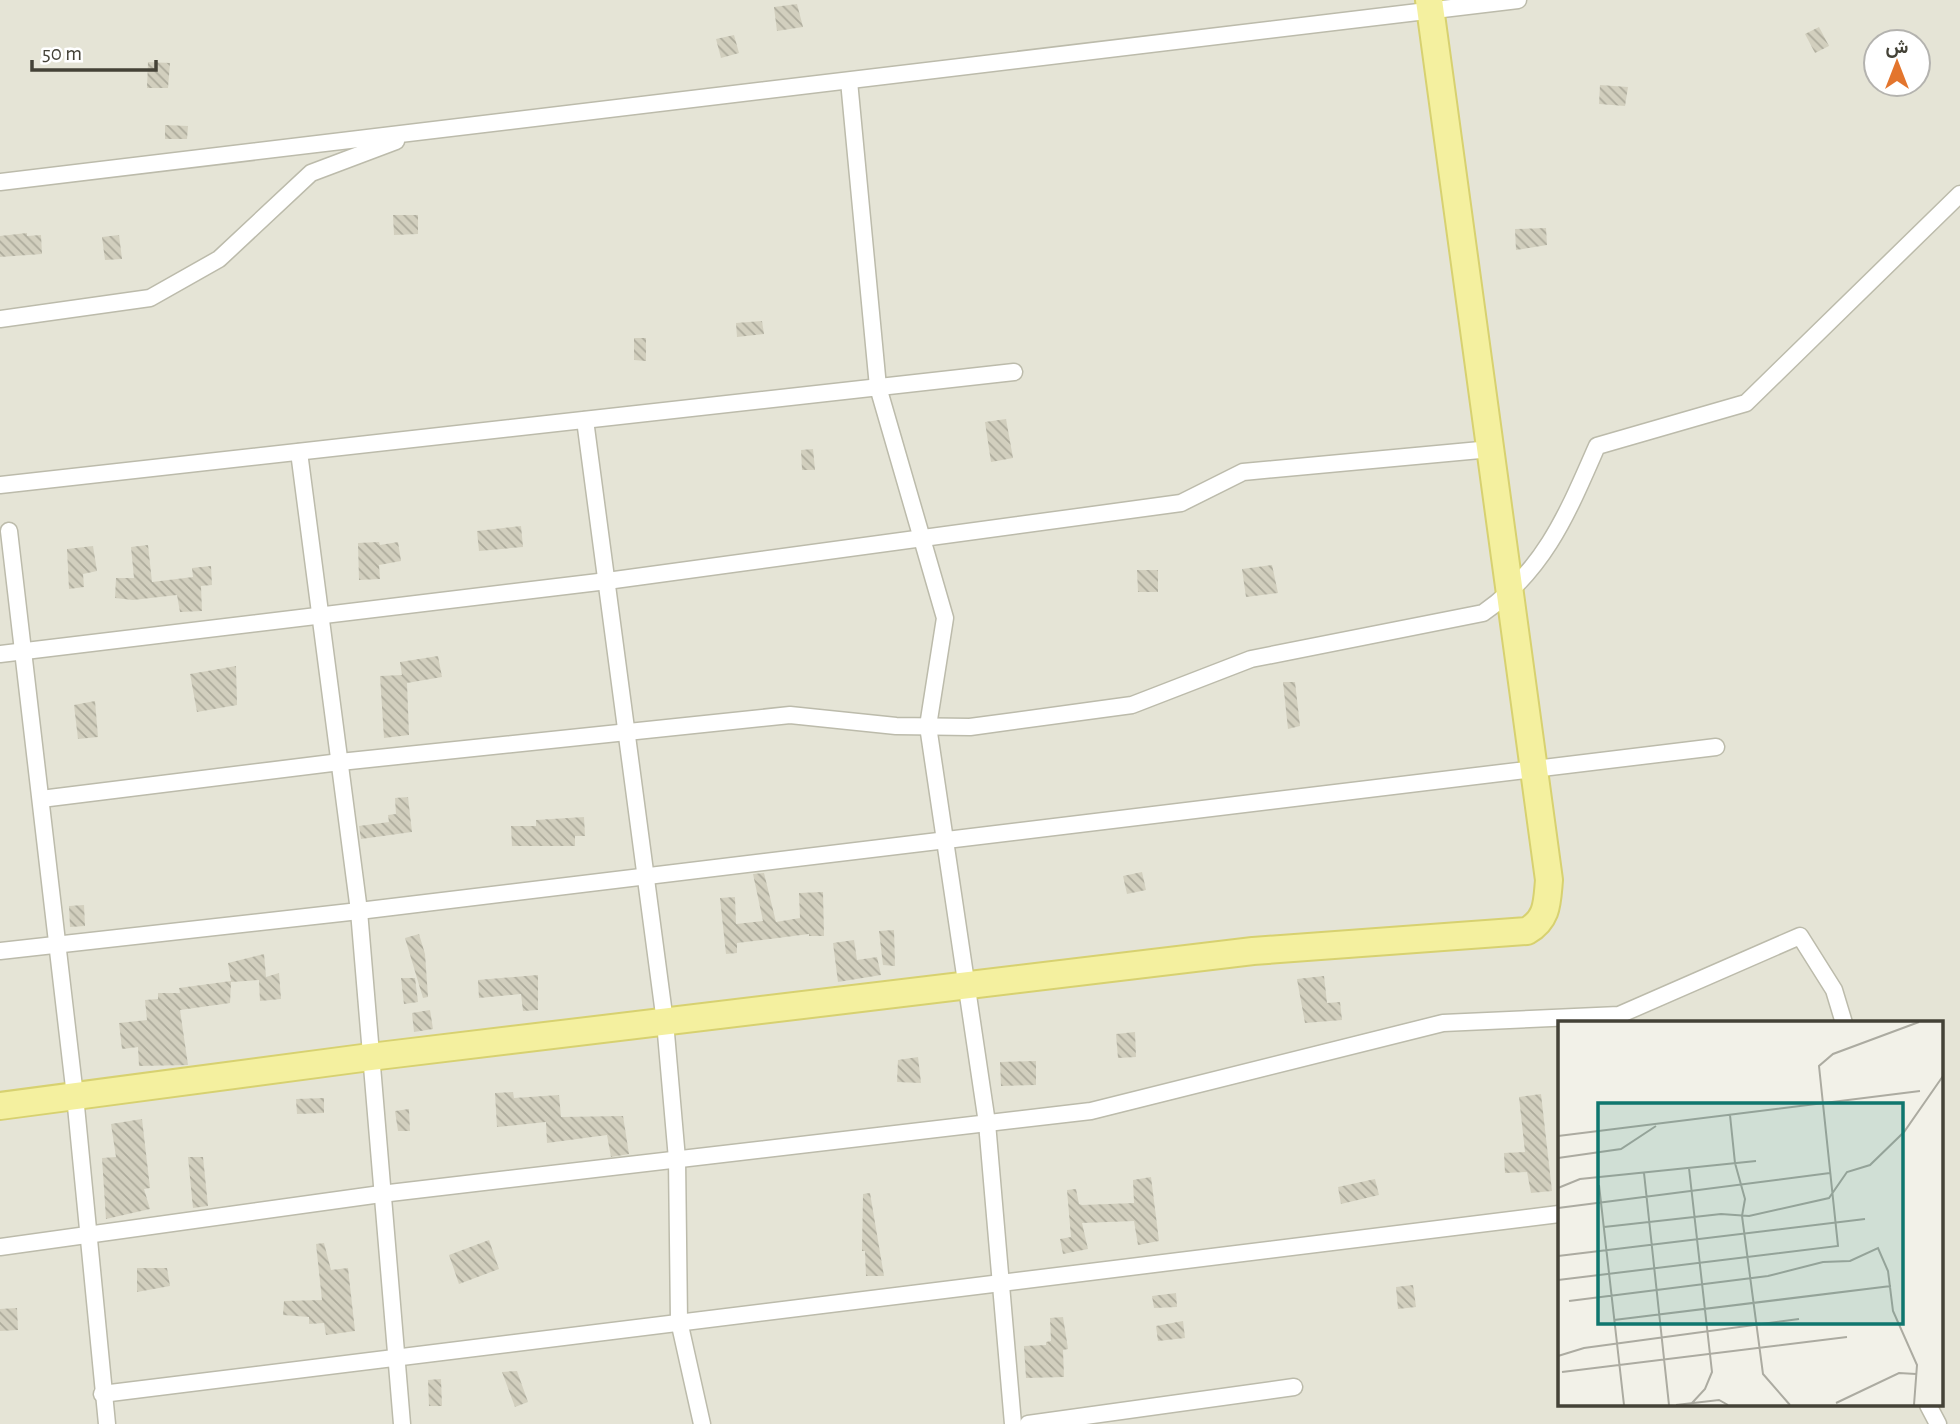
<svg xmlns="http://www.w3.org/2000/svg" width="1960" height="1424" font-family="'Alegreya Sans',Vazirmatn,sans-serif">
  <style>
    .residential { fill: #e5e4d6; fill-rule: evenodd }
    .building { fill: url(#building-back-hatch) }
    .lines { fill: none; stroke-linecap: round; stroke-linejoin: round }
    .minor-casing { stroke: #bcbbab; stroke-width: 19 }
    .primary-casing { stroke: #d7d170; stroke-width: 30 }
    .minor { stroke: #fff; stroke-width: 16 }
    .primary { stroke: #f4f09f; stroke-width: 26 }
    .inset-road { fill: none; stroke: #acaba1; stroke-width: 2 }
    .view { fill: #0f766e; fill-opacity: 0.15; stroke: #0f766e; stroke-width: 3.5 }
    .inset-edge { fill: none; stroke: #444237; stroke-width: 3.5 }
  </style>
  <defs>
    <pattern id="building-back-hatch" width="6" height="6" patternUnits="userSpaceOnUse" patternTransform="scale(1.75)"><rect width="6" height="6" fill="#d2cfbe"/><path d="M-1 5l2 2M0 0l6 6M5-1l2 2" fill="none" stroke="#acaa9b"/></pattern>
  </defs>
  <rect width="100%" height="100%" fill="#f2f1e8"/>
  <!-- residential -->
  <path class="residential" d="M0,0H1960V1424H0ZM1876,42H1918V84H1876ZM1559,1023H1941V1405H1559Z"/>
  <!-- building -->
  <g class="building">
    <polygon points="797,4 803,27 777,31 774,7"/>
    <polygon points="1819,27 1829,46 1815,53 1805,34"/>
    <polygon points="734,35 739,53 721,58 716,39"/>
    <polygon points="148,62 170,63 168,88 147,88"/>
    <polygon points="1600,85 1628,87 1625,106 1599,104"/>
    <polygon points="165,125 188,126 187,139 165,139"/>
    <polygon points="393,215 418,215 418,234 394,235"/>
    <polygon points="1546,228 1547,245 1516,250 1515,229"/>
    <polygon points="27,233 27,236 41,235 42,254 0,257 0,236"/>
    <polygon points="119,235 122,259 105,260 102,237"/>
    <polygon points="762,321 764,334 737,337 736,323"/>
    <polygon points="634,338 646,338 646,361 634,360"/>
    <polygon points="1006,419 1013,458 991,462 985,422"/>
    <polygon points="813,449 815,470 802,470 801,450"/>
    <polygon points="521,526 523,547 479,551 477,531"/>
    <polygon points="379,542 380,545 398,542 401,561 379,565 380,579 359,580 358,543"/>
    <polygon points="148,545 152,582 193,577 192,568 211,566 212,585 201,586 202,611 180,612 177,595 133,600 115,598 116,578 134,578 131,547"/>
    <polygon points="93,546 97,571 83,574 84,587 69,589 67,549"/>
    <polygon points="1272,565 1278,593 1246,597 1242,569"/>
    <polygon points="1137,570 1158,570 1158,592 1138,592"/>
    <polygon points="438,656 442,677 407,683 409,735 384,738 380,676 402,675 400,662"/>
    <polygon points="236,666 237,705 197,712 190,674"/>
    <polygon points="1283,682 1295,682 1300,726 1288,729"/>
    <polygon points="95,701 98,737 78,739 74,705"/>
    <polygon points="408,797 412,832 361,839 359,826 389,822 388,815 396,814 395,798"/>
    <polygon points="584,817 585,836 575,836 575,846 512,846 511,826 536,826 536,820"/>
    <polygon points="1142,872 1146,890 1127,894 1123,876"/>
    <polygon points="764,873 776,922 800,918 799,893 823,892 824,936 809,936 809,934 737,943 737,953 726,954 720,898 735,897 736,924 763,921 753,874"/>
    <polygon points="84,905 85,926 70,927 69,906"/>
    <polygon points="894,930 895,966 883,965 879,931"/>
    <polygon points="419,934 425,954 428,997 423,998 405,938"/>
    <polygon points="854,940 857,960 877,957 881,975 838,982 833,943"/>
    <polygon points="264,954 266,977 279,973 281,999 260,1001 259,980 231,982 230,1003 180,1010 188,1065 139,1066 138,1047 122,1049 119,1023 147,1020 145,1000 158,999 158,993 180,993 179,988 231,981 228,963"/>
    <polygon points="538,975 538,1010 523,1011 521,994 479,998 478,980"/>
    <polygon points="1324,976 1327,1003 1340,1002 1342,1020 1305,1023 1297,979"/>
    <polygon points="401,978 415,978 418,1002 404,1004"/>
    <polygon points="430,1010 433,1029 414,1032 412,1013"/>
    <polygon points="1135,1032 1136,1057 1118,1058 1116,1034"/>
    <polygon points="918,1057 921,1083 897,1082 898,1060"/>
    <polygon points="1036,1061 1036,1085 1001,1086 1000,1062"/>
    <polygon points="513,1092 514,1098 559,1095 561,1117 623,1116 629,1154 611,1157 607,1135 547,1143 546,1122 497,1127 495,1093"/>
    <polygon points="1541,1094 1552,1191 1531,1193 1527,1172 1505,1173 1504,1153 1525,1152 1519,1097"/>
    <polygon points="324,1098 324,1113 297,1114 296,1099"/>
    <polygon points="409,1109 410,1131 398,1131 395,1111"/>
    <polygon points="142,1119 150,1188 144,1189 150,1209 106,1219 102,1158 116,1157 111,1124"/>
    <polygon points="188,1157 203,1157 208,1206 193,1208"/>
    <polygon points="1151,1177 1159,1241 1138,1245 1134,1221 1082,1223 1088,1249 1063,1254 1060,1239 1071,1237 1067,1190 1076,1189 1079,1204 1082,1205 1134,1203 1133,1180"/>
    <polygon points="1375,1179 1379,1195 1341,1204 1338,1187"/>
    <polygon points="870,1193 884,1276 866,1276 865,1251 862,1251 863,1194"/>
    <polygon points="489,1240 499,1269 459,1284 449,1255"/>
    <polygon points="324,1243 331,1270 348,1268 355,1331 326,1335 324,1323 309,1324 309,1317 283,1315 284,1301 322,1300 316,1244"/>
    <polygon points="137,1268 167,1268 170,1286 137,1292"/>
    <polygon points="1413,1285 1416,1307 1398,1309 1396,1287"/>
    <polygon points="1176,1293 1177,1307 1154,1308 1152,1296"/>
    <polygon points="17,1308 18,1330 0,1331 0,1309"/>
    <polygon points="1063,1317 1068,1349 1063,1350 1064,1377 1026,1378 1024,1346 1046,1345 1046,1342 1051,1341 1050,1318"/>
    <polygon points="1183,1321 1185,1338 1158,1341 1156,1326"/>
    <polygon points="517,1371 528,1402 515,1407 502,1372"/>
    <polygon points="441,1379 442,1406 429,1406 428,1380"/>
  </g>
  <g class="lines">
    <defs>
      <g id="minor">
        <polyline points="849,81 878,387 945,618 928,726 987,1123 1013,1424"/>
        <polyline points="0,182 1518,0"/>
        <polyline points="0,319 150,298 219,259 311,173 396,141"/>
        <polyline points="585,420 665,1022 677,1159 679,1321 702,1424"/>
        <polyline points="299,452 359,911 402,1424"/>
        <polyline points="0,485 1014,372"/>
        <polyline points="9,531 75,1096 107,1424"/>
        <polyline points="0,654 607,581 1181,503 1243,472 1491,449"/>
        <path d="M41,799L340,762L790,715L896,726L970,727L1132,705L1251,659L1483,613C1545,570 1568,512 1597,446L1746,403L1960,194"/>
        <polyline points="0,951 359,911 1716,747"/>
        <polyline points="0,1247 381,1194 1091,1111 1443,1023 1619,1015 1800,936 1834,990 1844,1023"/>
        <polyline points="102,1394 1559,1214"/>
        <polyline points="1928,1405 1938,1424"/>
        <polyline points="1028,1424 1294,1387"/>
      </g>
      <path id="primary" d="M0,1106L370,1057L1253,951L1527,931C1548,919 1547,902 1549,880L1429,0"/>
    </defs>
    <!-- minor casing -->
    <use href="#minor" class="minor-casing"/>
    <!-- primary casing -->
    <use href="#primary" class="primary-casing"/>
    <!-- minor -->
    <use href="#minor" class="minor"/>
    <!-- primary -->
    <use href="#primary" class="primary"/>
  </g>
  <!-- overview -->
  <g transform="translate(1558 1021)">
    <rect width="385" height="385" fill="#f2f1e8"/>
    <path class="inset-road" d="M172,94L177,142L187,178L184,195L205,353L232,384M0,115L362,70M0,137L63,128L98,105M131,147L154,351L147,368L134,382M86,152L111,384M41,164L66,384M0,167L22,158L198,140M0,187L272,152M46,206L163,193L191,195L271,177L289,151L312,144L346,111L385,55M0,235L307,198M0,259L280,225L261,45L275,33L361,1M11,280L210,255L265,241L292,240L320,227L330,250L335,290L359,344L356,384M56,299L333,265M0,335L26,327L241,298M4,351L289,316M278,382L341,352L358,353M118,384L161,379L170,384"/>
    <path class="view" d="M40,82H345V303H40Z"/>
    <rect width="385" height="385" class="inset-edge"/>
  </g>
  <!-- north arrow -->
  <g transform="translate(1897 63)"><circle r="33" fill="#ffffff" stroke="#b4b3af" stroke-width="2"/>
  <path d="M0-5L12 26L0 18L-12 26Z" fill="#e3752d"/>
  <text y="-10" font-size="19" font-weight="bold" text-anchor="middle" fill="#444237">ش</text>
  </g>
  <!-- scale -->
  <path d="M32 60v10h124v-10" fill="none" stroke="#444237" stroke-width="3.5"/>
  <text x="42" y="60" font-size="21" fill="#444237" stroke="#ffffff" stroke-width="5" paint-order="stroke">50 m</text>
</svg>
